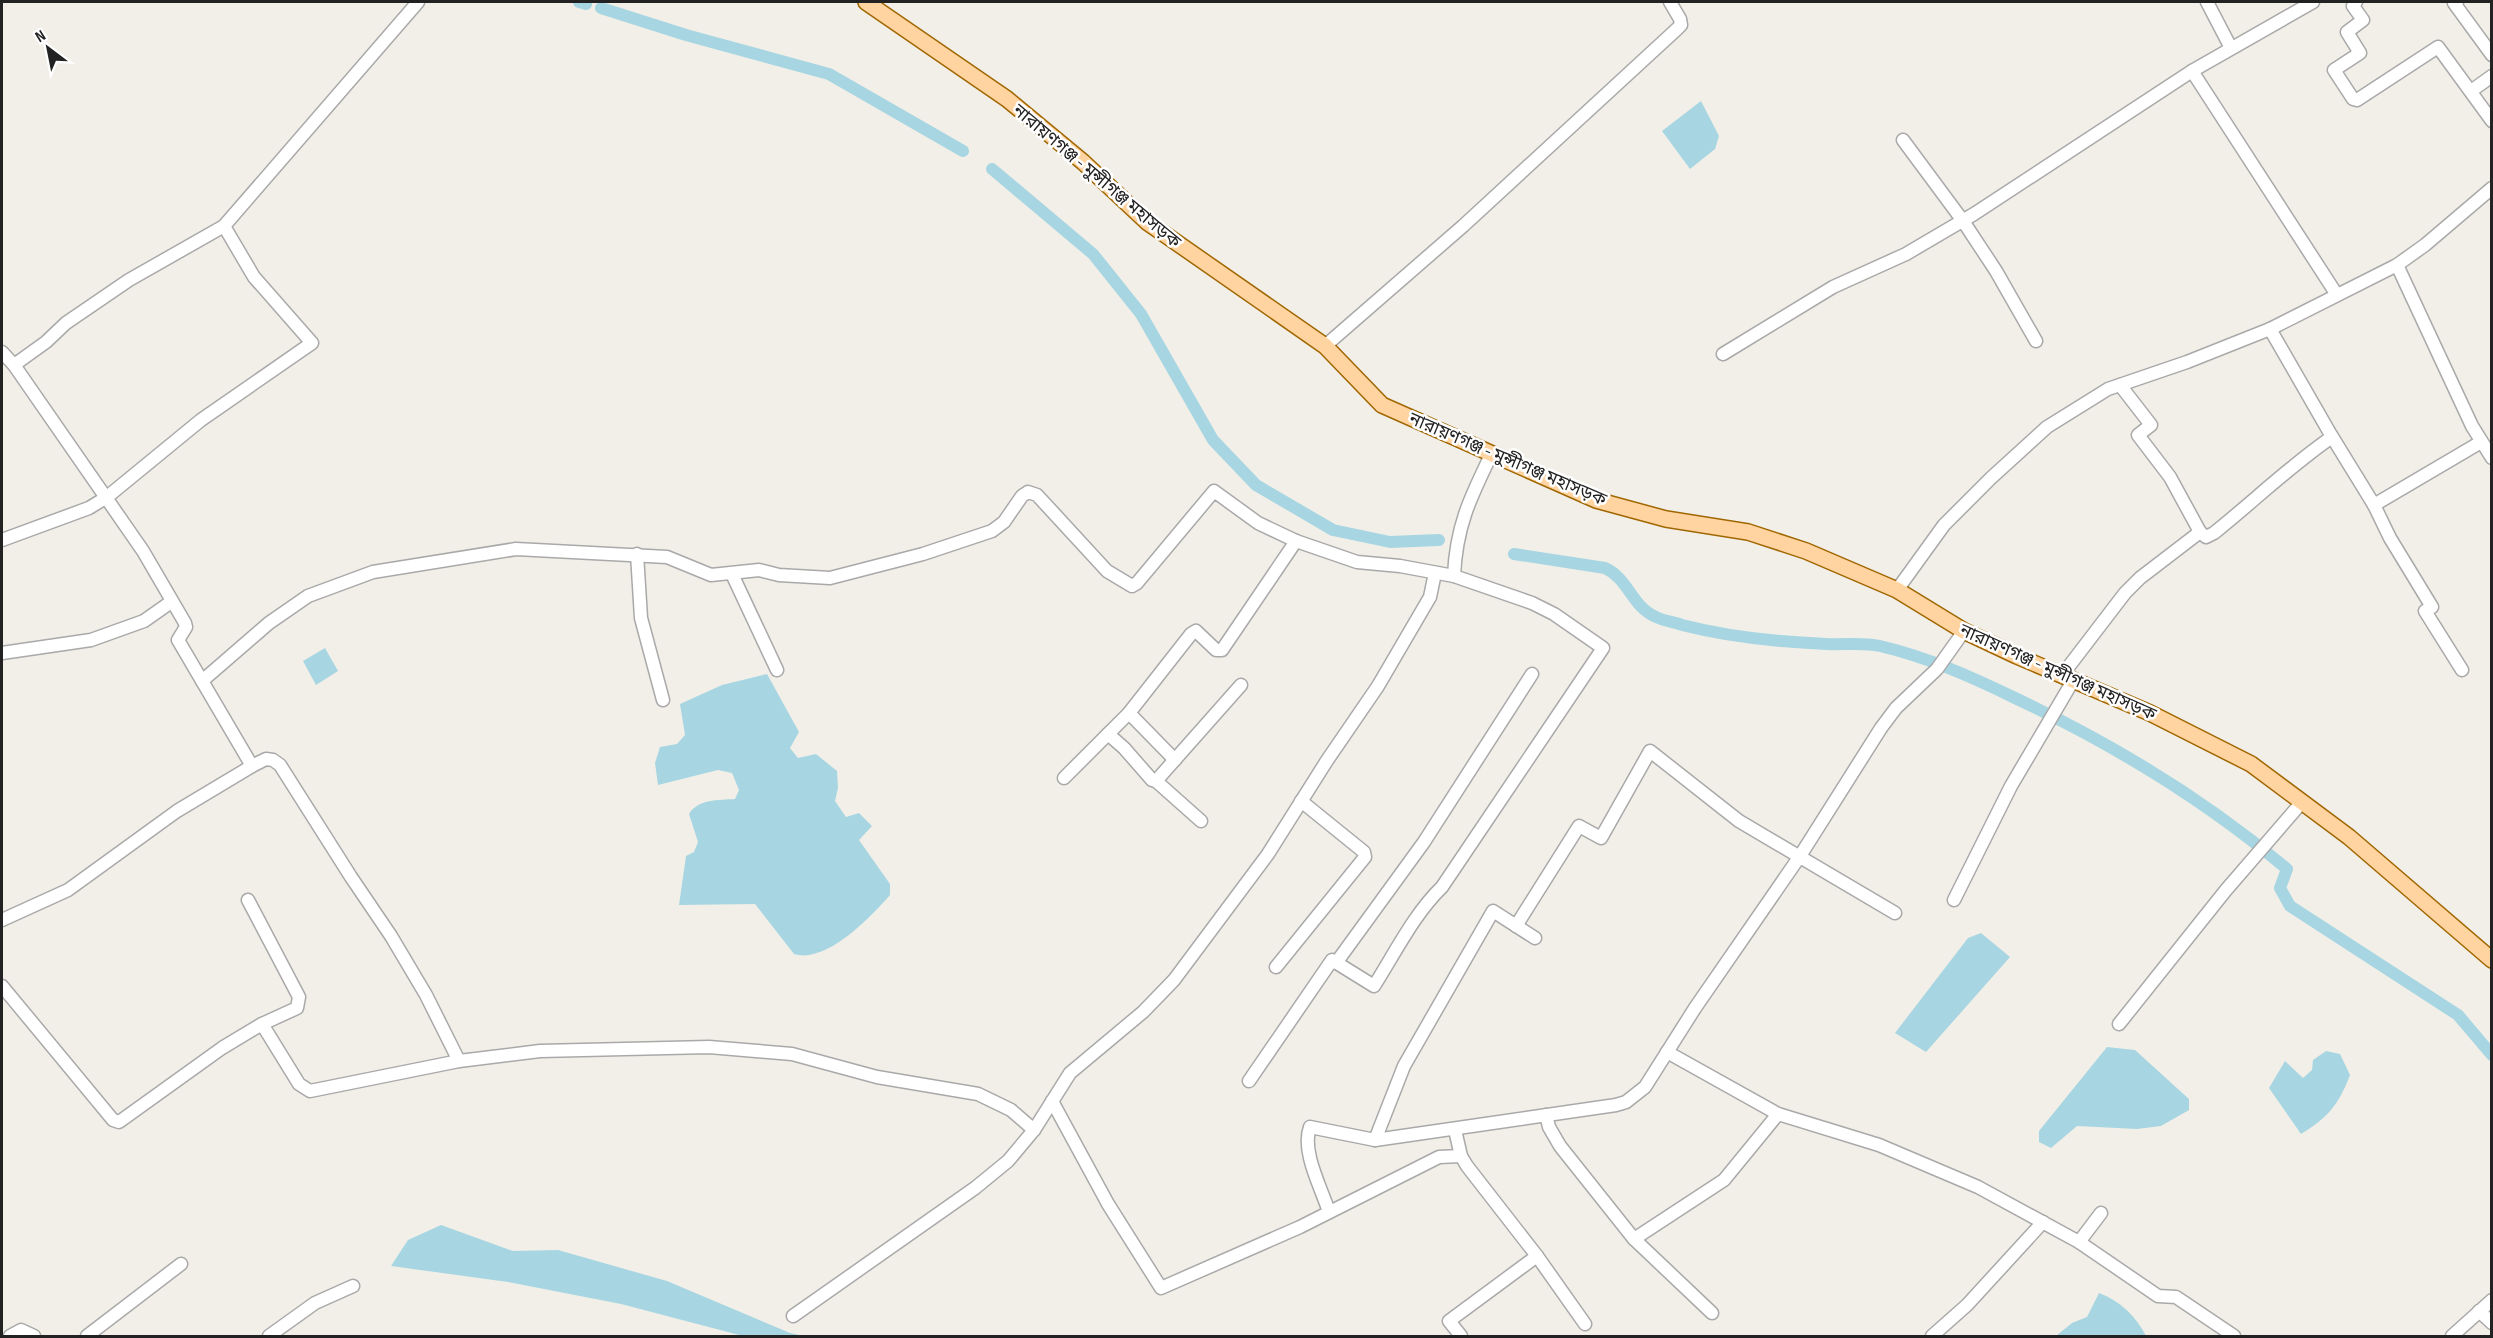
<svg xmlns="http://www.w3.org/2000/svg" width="2493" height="1338" font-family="'Sofia Sans Condensed','Noto Sans Bengali',sans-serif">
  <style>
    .water { fill: #a7d6e2 }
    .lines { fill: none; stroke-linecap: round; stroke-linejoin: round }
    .canal { stroke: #a7d6e2; stroke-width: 12 }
    .minor-casing { stroke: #a9a9a9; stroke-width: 15 }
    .major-casing { stroke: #a06700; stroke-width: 18 }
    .minor { stroke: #fff; stroke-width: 12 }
    .major { stroke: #ffd4a1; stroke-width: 15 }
    .labels { text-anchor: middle; stroke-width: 5; stroke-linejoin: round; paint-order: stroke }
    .street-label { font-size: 18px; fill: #222; stroke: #fff }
  </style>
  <rect width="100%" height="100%" fill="#f2efe8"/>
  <!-- water -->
  <g class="water">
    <polygon points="1701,101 1719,136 1715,149 1690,169 1662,131"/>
    <polygon points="325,648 338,671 316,685 303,661"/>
    <path d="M767,674L799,732L790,748L798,758L816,754L837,771L838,788L835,801L846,817L859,813L872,826L859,840L890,884V895C871,917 826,964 794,954L755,904L679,905L686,856L694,852L698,842L689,814C698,799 718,800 735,799L739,790L732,773L718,770L658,785L655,763L660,747L677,744L685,735L680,704L722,685Z"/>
    <polygon points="1981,933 2010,957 1926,1052 1895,1033 1968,938"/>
    <polygon points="2107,1047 2135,1050 2189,1099 2189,1110 2161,1126 2137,1129 2077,1126 2051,1148 2039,1142 2039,1131"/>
    <path d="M2326,1051L2340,1054L2350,1075C2339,1104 2328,1118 2301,1134L2269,1088L2285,1061L2303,1078L2312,1070L2313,1060Z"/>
    <polygon points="441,1225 513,1251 558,1250 667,1281 790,1333 804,1336 743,1336 621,1304 508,1282 391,1266 408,1240"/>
    <path d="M2099,1293C2120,1301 2136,1316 2146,1336H2056L2072,1323L2087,1317Z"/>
  </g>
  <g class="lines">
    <!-- canal -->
    <g class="canal">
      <polyline points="579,2 586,4"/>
      <polyline points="601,8 686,35 829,74 963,151"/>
      <polyline points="992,169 1093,254 1141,314 1213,440 1256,485 1333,530 1390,542 1439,540"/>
      <path d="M1514,554L1605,568C1629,579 1631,606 1656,617C1664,621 1674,622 1682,625C1729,637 1777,642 1826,644C1844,645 1862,642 1880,646C1927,657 1972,677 2015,698C2113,744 2205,800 2287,869L2280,888L2290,906L2458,1015L2492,1055"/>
    </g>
    <defs>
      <g id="minor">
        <polyline points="2207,2 2231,48"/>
        <polyline points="2356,2 2353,6 2363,20 2347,32 2360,53 2334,70 2353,99 2357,100 2438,47 2492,121"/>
        <polyline points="2457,2 2454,3 2492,55"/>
        <polyline points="2192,71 2337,295"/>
        <polyline points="2471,91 2492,76"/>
        <polyline points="1903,140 1963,221 1996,271 2036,341"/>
        <polyline points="2397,265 2472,426 2492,458"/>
        <polyline points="2270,329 2331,435 2374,505"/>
        <polyline points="1325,346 1463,226 1677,29 1681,25 1680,19 1670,2"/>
        <polyline points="2,352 14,365 143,551 185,623 186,627 178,640 252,766"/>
        <polyline points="1723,354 1833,287 1906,254 1974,214 2192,71 2313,2"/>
        <polyline points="14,365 46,342 66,323 129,280 224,226"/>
        <path d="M2200,532L2206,537L2214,533C2254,501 2291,465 2332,437"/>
        <polyline points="2,540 89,508 107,497 201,420 312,343 254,277 224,226 418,2"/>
        <polyline points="637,554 641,618 663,700"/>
        <polyline points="732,574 777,670"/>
        <path d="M1454,576C1456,527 1470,498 1491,455"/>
        <polyline points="1897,590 1944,525 1991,478 2047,427 2108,389 2187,362 2270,329 2397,265 2425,245 2492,188"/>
        <polyline points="2,653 91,640 144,621 171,602"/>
        <polyline points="2462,670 2425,611 2432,607 2390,538 2374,505 2481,442"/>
        <polyline points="2063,674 2125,593 2140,578 2200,532 2170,477 2138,435 2151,425 2120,385"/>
        <path d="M202,681L269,623L308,596L373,572L516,549L667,557L711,575L759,570L779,575L830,578L923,554L992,531L1004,522L1022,496L1028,492L1037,495L1107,571L1132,586L1137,583L1214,491L1258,523L1296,541L1357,562L1400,566L1454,576L1532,603L1554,614L1603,648L1442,887C1414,914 1395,953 1374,986L1332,960L1249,1081"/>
        <polyline points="1129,713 1175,760"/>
        <polyline points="1108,734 1124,748 1152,780 1156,781 1241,685"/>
        <polyline points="1064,778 1129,713 1191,634 1196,631 1216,650 1222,650 1296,541"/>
        <polyline points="1156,781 1201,821"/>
        <polyline points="1954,900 2011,786 2074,679"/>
        <polyline points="2,920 68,890 177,811 252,766 266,759 273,760 280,765 351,877 391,936 426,995 459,1061"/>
        <polyline points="1516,926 1579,826 1601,838 1650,751 1739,821 1895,913"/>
        <polyline points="1336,963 1424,842 1532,674"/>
        <polyline points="1276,967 1365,857 1364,852 1301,801"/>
        <polyline points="2,986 113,1120 119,1122 222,1048 262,1024 297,1008 299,997 248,900"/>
        <polyline points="262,1024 299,1084 310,1091 459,1061 540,1051 709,1047 792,1054 877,1077 978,1094 1011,1110 1034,1130"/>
        <polyline points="2119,1024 2226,890 2302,802"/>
        <polyline points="1667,1052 1778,1114 1879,1145 1978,1187 2079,1242 2158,1296 2176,1297 2234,1336"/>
        <polyline points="1052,1101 1108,1204 1161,1288 1300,1227 1439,1157 1461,1156"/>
        <polyline points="1546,1115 1549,1127 1560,1146 1634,1239 1712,1313"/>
        <polyline points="1455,1130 1461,1156 1467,1166 1537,1256 1449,1321 1461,1336"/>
        <polyline points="1375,1140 1404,1066 1493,911 1535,938"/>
        <path d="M1329,1212C1321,1187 1301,1151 1310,1127L1375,1140L1616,1105L1626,1102L1645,1087L1695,1008L1800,856L1881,728L1896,708L1937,669L1964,631"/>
        <polyline points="1634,1239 1724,1180 1778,1114"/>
        <polyline points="2079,1242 2101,1213"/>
        <polyline points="1537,1256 1585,1324"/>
        <polyline points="2479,1311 2492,1323"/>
        <polyline points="793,1316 975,1188 1008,1161 1034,1130 1070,1073 1143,1012 1174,980 1268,854 1326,762 1378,686 1430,597 1435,573"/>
        <polyline points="10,1336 21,1330 34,1336"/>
        <polyline points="87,1336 181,1264"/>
        <polyline points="269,1336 315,1303 353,1286"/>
        <polyline points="1932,1336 1967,1305 2043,1222"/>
        <polyline points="2452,1336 2492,1300"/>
      </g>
      <polyline id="major" points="866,2 1007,99 1083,162 1147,222 1325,346 1382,405 1596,500 1666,519 1748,532 1806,551 1897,590 1964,631 2017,656 2150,713 2251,764 2349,837 2492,960"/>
    </defs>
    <!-- minor casing -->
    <use href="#minor" class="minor-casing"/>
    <!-- major casing -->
    <use href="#major" class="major-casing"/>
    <!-- minor -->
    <use href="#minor" class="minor"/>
    <!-- major -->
    <use href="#major" class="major"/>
  </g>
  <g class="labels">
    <!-- street labels -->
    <g class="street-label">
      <text transform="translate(1097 176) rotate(40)" y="6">নারায়ণগঞ্জ - মুন্সীগঞ্জ মহাসড়ক</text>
      <text transform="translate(1508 459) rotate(23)" y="6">নারায়ণগঞ্জ - মুন্সীগঞ্জ মহাসড়ক</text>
      <text transform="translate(2058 672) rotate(24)" y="6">নারায়ণগঞ্জ - মুন্সীগঞ্জ মহাসড়ক</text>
    </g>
  </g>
  <!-- border -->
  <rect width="2493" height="1338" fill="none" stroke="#222222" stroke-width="6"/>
  <!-- north arrow -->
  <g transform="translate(48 48) rotate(328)" stroke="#ffffff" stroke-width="4.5" paint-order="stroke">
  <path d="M0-4.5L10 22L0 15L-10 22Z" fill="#222222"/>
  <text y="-9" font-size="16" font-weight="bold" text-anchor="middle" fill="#222222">N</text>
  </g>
</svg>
